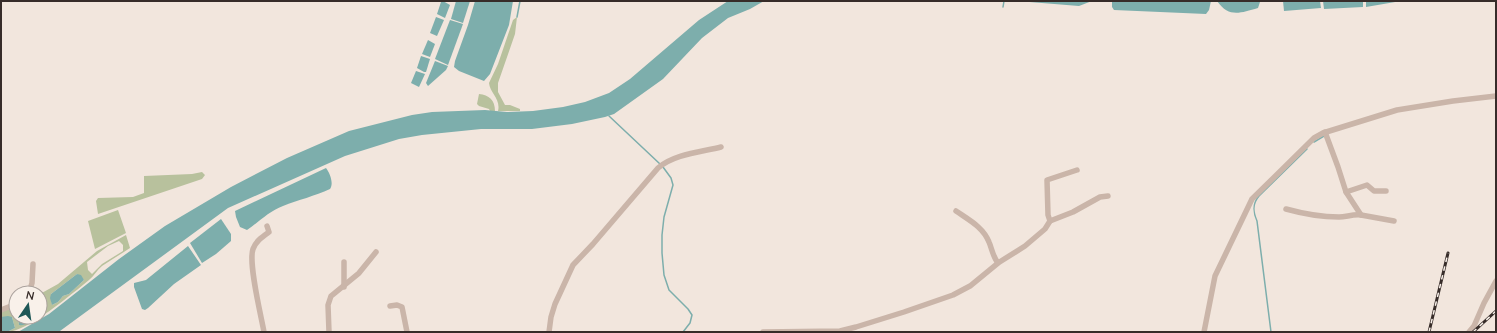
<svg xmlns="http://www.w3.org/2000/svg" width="1497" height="333" font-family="Mulish,sans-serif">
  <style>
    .green { fill: #b8c19d; fill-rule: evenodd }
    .water { fill: #7daeac }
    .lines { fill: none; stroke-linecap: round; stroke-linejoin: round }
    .stream { stroke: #7daeac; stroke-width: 1.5 }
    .minor { stroke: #cab5a9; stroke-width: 5.5 }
    .rail-casing { stroke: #372c29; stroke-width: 3 }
    .rail { stroke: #f9f1ea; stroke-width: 1.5; stroke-dasharray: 4.5; stroke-linecap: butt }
  </style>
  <rect width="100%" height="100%" fill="#f2e6dd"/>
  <!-- green -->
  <g class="green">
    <path d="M517,17L515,34L498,83V92L505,105H510L520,109V111H498C501,99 490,93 489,83L498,64L513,20Z"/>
    <path d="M479,94C489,95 495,100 495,111H490L489,109L479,106L477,104Z"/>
    <polygon points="202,172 205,175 202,179 98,214 96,201 98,198 133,197 144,193 144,176 192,174"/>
    <polygon points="118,210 126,233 95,249 88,221"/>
    <path d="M126,235L130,248C121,254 111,260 102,266C97,270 94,276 89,280C73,293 27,332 7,332L15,328L12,317H1V312L16,306V317H18L19,325L27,323L36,317H40V314L46,310L42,305H40V294L58,284L97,251ZM119,241L123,245V251L102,264L92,274L88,270L87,262L108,246ZM77,274L84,280L69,294L63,296L58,302L52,305L51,294Z"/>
  </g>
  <!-- water -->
  <g class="water">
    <polygon points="443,1 450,5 445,18 437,14 441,2"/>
    <polygon points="456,1 470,1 463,23 451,19"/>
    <polygon points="475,1 513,1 509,25 490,74 484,81 459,71 454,67 455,61 468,25"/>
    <polygon points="728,1 764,1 750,9 728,18 702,38 663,79 614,114 605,117 572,124 532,129 481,129 422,135 399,139 345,156 228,208 60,331 18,332 49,314 119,259 165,226 231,187 287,158 349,131 412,115 432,112 485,110 507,112 533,111 563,107 585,102 609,93 630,79 699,20"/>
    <polygon points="1017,1 1092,1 1079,6"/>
    <polygon points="1112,1 1211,1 1209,10 1206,14 1114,10 1112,7"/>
    <path d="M1217,1H1260V2L1258,8C1240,13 1229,18 1217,1Z"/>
    <polygon points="1283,1 1320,1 1321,8 1284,11"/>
    <polygon points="1323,1 1363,1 1363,7 1324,9"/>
    <polygon points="1366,1 1401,1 1366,7"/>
    <polygon points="436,17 444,20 437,36 430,33"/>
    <polygon points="450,20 463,24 448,65 435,59"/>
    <polygon points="428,40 435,44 430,57 422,54"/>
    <polygon points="421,56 430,59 426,72 424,72 417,68"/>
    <polygon points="435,61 448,66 446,70 428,86 426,83"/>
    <polygon points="416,71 425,74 419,87 411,83"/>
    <path d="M326,168C330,173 334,184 330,189C315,196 298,200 283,206C269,211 259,222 247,230L240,227L236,217L235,211Z"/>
    <polygon points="221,219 231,234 231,241 216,254 202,263 190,243"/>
    <polygon points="188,246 201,265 174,284 148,308 145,310 142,309 134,287 134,283 146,280"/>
    <polygon points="77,274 81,275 84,280 69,294 63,296 58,302 52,305 50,298 51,294"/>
    <polygon points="8,316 12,317 15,328 7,332 1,332 1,317"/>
    <path d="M18,317H36C31,321 26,326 19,325Z"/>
  </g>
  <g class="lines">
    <!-- stream -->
    <g class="stream">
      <polyline points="1003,7 1004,1"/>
      <polyline points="517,17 520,1"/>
      <polyline points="609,116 660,164"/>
      <polyline points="1314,142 1324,136"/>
      <polyline points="663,167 671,178 673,185 664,217 662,235 662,253 664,275 669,290 688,309 692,315 690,323 683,332"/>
      <path d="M1271,332L1257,221C1253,212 1252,204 1259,196L1307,149"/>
    </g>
    <!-- minor -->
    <g class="minor">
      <polyline points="1325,132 1338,167 1346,192 1361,215 1394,221"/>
      <polyline points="1346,192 1367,185 1374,191 1386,191"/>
      <path d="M1286,209C1304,214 1320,217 1339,217C1346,217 1353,214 1361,215"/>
      <path d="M956,211C969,220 983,227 989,242C992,249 993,257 998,263"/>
      <polyline points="1050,221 1048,215 1047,180 1077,170"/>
      <polyline points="344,287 344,262"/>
      <polyline points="29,293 32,283 33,264"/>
      <polyline points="390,306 397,305 402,307 407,332"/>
      <polyline points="1,310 16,304"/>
      <path d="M264,332C261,315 248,263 253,249C256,241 262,237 269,232L267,226"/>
      <polyline points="329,332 328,305 331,296 359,273 376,252"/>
      <path d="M549,332L551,317L555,304L573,265L593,244L658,168C674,154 701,152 721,147"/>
      <polyline points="763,332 840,331 856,327 904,312 953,295 970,286 998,263 1025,246 1045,229 1050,221 1073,212 1100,197 1108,196"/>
      <polyline points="1204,332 1215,276 1252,199 1314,138 1323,133 1397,110 1453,101 1496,96"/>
      <polyline points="1469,332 1474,326 1484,303 1496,281"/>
    </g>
    <defs>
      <g id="rail">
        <polyline points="1429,332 1448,253"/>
        <polyline points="1473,332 1496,311"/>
      </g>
    </defs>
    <!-- rail casing -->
    <use href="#rail" class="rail-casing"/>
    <!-- rail -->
    <use href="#rail" class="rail"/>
  </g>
  <!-- border -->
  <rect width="1497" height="333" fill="none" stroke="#372c29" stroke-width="4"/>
  <!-- north arrow -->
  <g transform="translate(28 305) rotate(13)"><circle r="19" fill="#f9f1ea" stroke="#aba29d"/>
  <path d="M0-3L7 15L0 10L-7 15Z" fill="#1f5857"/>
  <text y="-6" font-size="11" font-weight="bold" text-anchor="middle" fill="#372c29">N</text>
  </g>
</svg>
